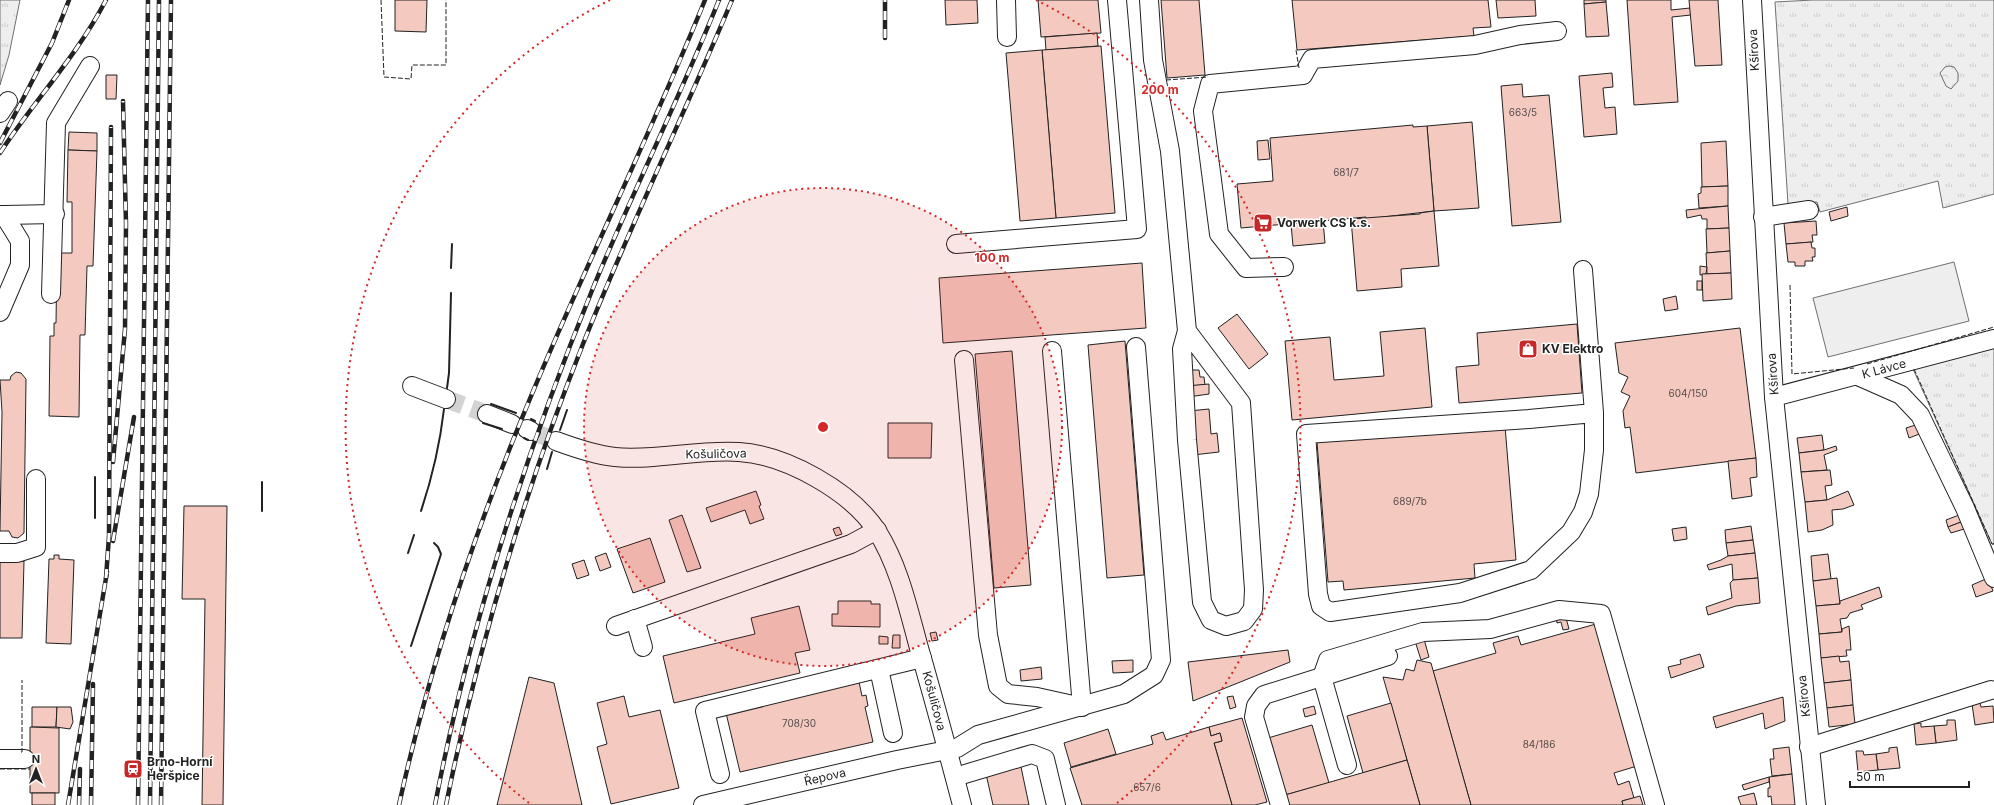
<svg xmlns="http://www.w3.org/2000/svg" width="1994" height="805" font-family="Inter,sans-serif">
  <style>
    .grass { fill: url(#grass-tufts); stroke: #6f6f6f }
    .forest { fill: url(#forest-crowns); stroke: #6f6f6f }
    .garden { fill: #eee; stroke: #6f6f6f }
    .building { fill: #f3c9c0; stroke: #222 }
    .lines { fill: none; stroke-linecap: round; stroke-linejoin: round }
    .minor-tunnel { stroke: #d3d3d3; stroke-width: 18; stroke-dasharray: 18 9; stroke-linecap: butt }
    .minor-casing { stroke: #222; stroke-width: 20 }
    .minor { stroke: #fff; stroke-width: 18 }
    .rail-casing { stroke: #222; stroke-width: 4.5 }
    .rail { stroke: #fff; stroke-width: 3; stroke-dasharray: 9; stroke-linecap: butt }
    .fence { stroke: #222; stroke-width: 1; stroke-dasharray: 5 2; stroke-linecap: butt }
    .wall { stroke: #222; stroke-width: 2 }
    .ring { fill: none; stroke: #d62828; stroke-width: 2; stroke-dasharray: 2 4 }
    .labels { text-anchor: middle; stroke-width: 3; stroke-linejoin: round; paint-order: stroke }
    .number-label { font-size: 10px; fill: #564c4a }
    .street-label { font-size: 12px; fill: #222; stroke: #fff }
    .poi-label { font-size: 12px; font-weight: bold; fill: #222; stroke: #fff; text-anchor: start }
    .centre { fill: #d62828; stroke: #fff; stroke-width: 2 }
    .ring-label { font-size: 12px; text-anchor: middle; font-weight: bold; fill: #d62828; stroke: #fff; stroke-width: 3; stroke-linejoin: round; paint-order: stroke }
  </style>
  <defs>
    <pattern id="grass-tufts" width="24" height="20" patternUnits="userSpaceOnUse"><rect width="24" height="20" fill="#eee"/><path d="M3 7l-1-3M5 7V3M7 7l1-3M15 17l-1-3M17 17v-4M19 17l1-3" fill="none" stroke="#ccc"/></pattern>
    <pattern id="forest-crowns" width="20" height="18" patternUnits="userSpaceOnUse"><rect width="20" height="18" fill="#eee"/><path d="M2 6a3 3 0 1 1 6 0M12 15a3 3 0 1 1 6 0" fill="none" stroke="#ccc"/></pattern>
  </defs>
  <rect width="100%" height="100%" fill="#fff"/>
  <!-- grass -->
  <g class="grass">
    <polygon points="0,0 20,0 9,55 0,85"/>
    <polygon points="1813,0 1994,0 1994,194 1943,208 1938,181 1820,212 1817,202 1788,204 1775,2"/>
    <polygon points="1994,345 1994,544 1992,544 1913,369"/>
  </g>
  <!-- forest -->
  <polygon class="forest" points="1949,66 1954,67 1958,73 1958,81 1951,89 1946,86 1940,73 1945,67"/>
  <!-- garden -->
  <polygon class="garden" points="1954,262 1969,321 1828,357 1813,298"/>
  <!-- building -->
  <g class="building">
    <polygon points="395,0 427,0 426,32 395,31"/>
    <polygon points="945,0 977,0 978,23 946,25"/>
    <polygon points="1038,0 1098,0 1101,33 1041,37"/>
    <polygon points="1161,0 1199,0 1205,75 1167,78"/>
    <polygon points="1292,0 1488,0 1491,27 1473,28 1474,36 1297,50"/>
    <polygon points="1496,0 1535,0 1536,16 1498,18"/>
    <polygon points="1584,0 1606,0 1606,2 1584,4"/>
    <polygon points="1627,0 1671,0 1671,10 1690,8 1691,15 1672,17 1678,102 1634,105"/>
    <polygon points="1689,0 1718,0 1722,65 1695,66"/>
    <polygon points="1606,2 1609,36 1586,37 1584,4"/>
    <polygon points="1097,33 1098,46 1046,50 1045,37"/>
    <polygon points="1101,46 1115,213 1056,218 1042,50"/>
    <polygon points="1042,50 1056,218 1020,221 1006,53"/>
    <polygon points="1612,73 1613,87 1603,88 1605,108 1615,107 1617,134 1584,137 1579,76"/>
    <polygon points="106,75 117,75 116,99 106,99"/>
    <polygon points="1522,84 1523,97 1549,95 1561,222 1512,226 1501,86"/>
    <polygon points="1472,122 1479,208 1434,211 1427,126"/>
    <polygon points="1413,125 1413,127 1427,126 1434,211 1366,219 1366,217 1241,228 1237,184 1273,181 1270,138"/>
    <polygon points="69,132 97,133 97,151 68,150"/>
    <polygon points="1268,140 1270,159 1258,160 1257,141"/>
    <polygon points="1726,141 1728,186 1702,187 1701,143"/>
    <polygon points="68,150 97,151 93,266 87,266 85,335 80,335 79,417 49,416 50,336 54,336 54,323 56,323 57,253 72,253 72,202 67,202"/>
    <polygon points="1728,186 1728,206 1699,208 1698,194 1701,193 1701,187"/>
    <polygon points="1728,206 1729,228 1707,229 1707,219 1702,219 1701,215 1687,218 1686,210"/>
    <polygon points="1847,207 1848,216 1831,221 1829,212"/>
    <polygon points="1434,211 1439,266 1401,269 1402,287 1357,291 1351,219 1420,214 1420,213"/>
    <polygon points="1323,221 1325,243 1293,246 1291,224"/>
    <polygon points="1816,221 1817,235 1812,235 1813,242 1786,244 1784,223"/>
    <polygon points="1729,228 1730,251 1707,253 1706,229"/>
    <polygon points="1811,242 1812,248 1815,248 1815,257 1812,257 1813,261 1805,261 1805,266 1795,266 1795,262 1788,262 1786,244"/>
    <polygon points="1730,251 1731,273 1707,274 1706,253"/>
    <polygon points="1142,263 1146,328 943,343 939,278"/>
    <polygon points="1700,266 1707,267 1706,274 1700,275"/>
    <polygon points="1731,273 1732,299 1703,301 1702,274"/>
    <rect x="1697" y="281" width="5" height="9"/>
    <polygon points="1676,296 1678,309 1665,311 1663,299"/>
    <polygon points="1237,314 1268,354 1249,369 1218,328"/>
    <polygon points="1577,324 1582,393 1459,403 1456,367 1479,365 1477,333"/>
    <polygon points="1425,328 1432,407 1292,420 1285,341 1330,337 1334,380 1384,376 1380,332"/>
    <polygon points="1740,328 1756,458 1636,473 1630,427 1625,428 1623,411 1630,396 1621,392 1628,377 1619,373 1615,343"/>
    <polygon points="1125,341 1144,575 1107,578 1088,345"/>
    <polygon points="1012,351 1031,585 994,588 975,354"/>
    <polygon points="1191,370 1199,370 1200,377 1204,377 1205,385 1189,386"/>
    <polygon points="16,372 21,373 26,379 24,533 18,538 12,537 9,531 0,531 2,412 0,380 10,380 11,376"/>
    <polygon points="1209,384 1209,394 1188,397 1186,386"/>
    <polygon points="1209,409 1211,434 1217,433 1219,452 1193,455 1189,411"/>
    <polygon points="888,423 932,423 931,458 888,458"/>
    <polygon points="1919,424 1922,433 1909,438 1906,428"/>
    <polygon points="1505,426 1516,560 1474,564 1475,578 1344,590 1343,581 1328,582 1317,442"/>
    <polygon points="1822,435 1824,450 1799,453 1797,438"/>
    <polygon points="1836,446 1837,450 1824,455 1827,470 1801,472 1799,453 1824,450"/>
    <polygon points="1756,458 1757,477 1750,478 1752,496 1732,499 1728,461"/>
    <polygon points="1830,470 1832,485 1825,486 1827,500 1805,502 1801,472"/>
    <polygon points="756,491 761,505 759,506 764,519 750,524 745,510 711,522 706,508"/>
    <polygon points="1848,491 1854,505 1843,509 1832,510 1833,525 1822,530 1808,532 1805,502 1827,500"/>
    <polygon points="184,506 227,506 223,805 202,805 205,599 182,599"/>
    <polygon points="682,515 701,568 687,572 669,520"/>
    <polygon points="1959,515 1961,522 1948,527 1946,520"/>
    <polygon points="1961,522 1964,529 1951,533 1948,527"/>
    <polygon points="1751,526 1753,540 1726,543 1725,530"/>
    <polygon points="839,527 842,534 836,536 833,529"/>
    <polygon points="1686,527 1687,539 1674,541 1672,529"/>
    <polygon points="650,538 665,582 633,593 617,549"/>
    <polygon points="1753,540 1755,553 1728,556 1726,543"/>
    <polygon points="606,553 611,567 600,571 595,557"/>
    <polygon points="1755,553 1758,578 1733,580 1732,564 1709,570 1707,565 1721,560 1728,556"/>
    <polygon points="1828,554 1831,579 1813,581 1811,556"/>
    <polygon points="54,555 59,555 59,559 74,560 71,644 46,643 49,559 54,559"/>
    <polygon points="584,560 589,575 577,579 572,564"/>
    <polygon points="0,561 24,561 22,638 0,638"/>
    <polygon points="1758,578 1760,603 1736,606 1708,615 1706,607 1732,598 1730,583 1733,580"/>
    <polygon points="1837,578 1840,604 1816,606 1813,581"/>
    <polygon points="1988,578 1993,591 1976,597 1972,585"/>
    <polygon points="1879,587 1882,597 1861,605 1863,609 1850,613 1847,618 1840,619 1842,632 1819,634 1816,606 1840,604 1840,601"/>
    <polygon points="838,601 871,601 871,604 880,604 880,627 832,626 832,614 838,614"/>
    <polygon points="799,606 810,650 795,653 800,673 674,703 663,656 755,634 751,618"/>
    <polygon points="1565,614 1569,629 1563,630 1561,622 1557,623 1556,617"/>
    <polygon points="1596,624 1637,766 1614,773 1618,785 1629,781 1634,798 1622,801 1623,805 1471,805 1433,671 1496,653 1493,643 1518,636 1521,645"/>
    <polygon points="1849,626 1851,650 1846,650 1847,656 1821,658 1819,634 1842,632 1842,629"/>
    <polygon points="936,632 938,640 932,641 930,633"/>
    <polygon points="893,635 900,635 900,648 892,648"/>
    <polygon points="879,636 888,637 888,644 879,644"/>
    <polygon points="1424,639 1429,657 1421,660 1415,641"/>
    <polygon points="1288,650 1290,662 1193,701 1188,662"/>
    <polygon points="1700,654 1704,667 1671,678 1668,667 1681,664 1680,660"/>
    <polygon points="1839,656 1840,662 1849,661 1851,680 1824,683 1821,658"/>
    <polygon points="1133,660 1133,672 1113,673 1112,661"/>
    <polygon points="1417,660 1431,663 1471,805 1420,805 1383,677 1403,680 1406,669 1414,671"/>
    <polygon points="1041,667 1042,679 1021,681 1020,670"/>
    <polygon points="529,677 554,683 582,805 497,805"/>
    <polygon points="1851,680 1853,705 1827,708 1824,683"/>
    <polygon points="859,682 862,696 866,695 868,706 865,707 873,742 740,772 726,713"/>
    <polygon points="624,696 629,717 660,710 679,788 611,804 597,747 607,744 597,703"/>
    <polygon points="1233,696 1236,707 1230,709 1227,697"/>
    <polygon points="1783,697 1785,721 1765,729 1763,713 1716,728 1713,717"/>
    <polygon points="1391,703 1407,760 1363,773 1347,716"/>
    <polygon points="1980,703 1981,707 1993,706 1994,722 1975,725 1972,704"/>
    <polygon points="1853,705 1855,724 1829,727 1827,708"/>
    <polygon points="1314,706 1316,714 1305,717 1303,709"/>
    <polygon points="32,707 57,707 56,727 32,727"/>
    <polygon points="57,707 71,707 73,722 70,729 56,727"/>
    <polygon points="1242,718 1267,802 1255,805 1232,805 1214,743 1222,741 1220,733 1211,736 1209,727"/>
    <polygon points="1947,720 1955,720 1957,740 1936,743 1934,726 1947,725"/>
    <polygon points="1921,723 1921,727 1934,726 1936,743 1916,745 1914,724"/>
    <polygon points="1312,725 1329,783 1285,795 1268,738"/>
    <polygon points="30,727 59,728 59,793 30,793"/>
    <polygon points="1209,727 1211,736 1220,733 1222,741 1214,743 1232,805 1082,805 1070,768 1153,744 1151,736 1163,732 1166,740"/>
    <polygon points="1108,729 1116,754 1071,767 1064,743"/>
    <polygon points="1789,747 1792,774 1772,776 1770,759 1774,759 1773,749"/>
    <polygon points="1897,747 1900,768 1878,770 1876,754 1889,752 1889,748"/>
    <polygon points="1856,751 1863,751 1864,755 1876,754 1878,770 1858,772"/>
    <polygon points="1407,760 1420,805 1288,805 1285,795"/>
    <polygon points="1021,767 1029,805 993,805 986,774"/>
    <polygon points="1792,774 1795,805 1772,805 1771,796 1768,797 1768,788 1770,788 1769,777"/>
    <polygon points="1769,777 1769,782 1744,790 1742,785"/>
    <rect x="32" y="793" width="23" height="12"/>
    <polygon points="1754,793 1757,805 1741,805 1738,797"/>
    <polygon points="1640,796 1643,805 1623,805 1622,801"/>
  </g>
  <g class="lines">
    <!-- minor-tunnel -->
    <g class="minor-tunnel">
      <polyline points="446,399 487,414"/>
      <polyline points="531,431 556,441"/>
    </g>
    <defs>
      <g id="minor">
        <polyline points="1006,0 1007,37"/>
        <polyline points="1149,0 1153,60 1170,151 1187,331 1182,349 1187,440 1202,602 1211,620 1226,626 1244,621 1253,609 1254,590 1241,403 1187,331"/>
        <polyline points="1752,0 1774,397 1816,805"/>
        <polyline points="0,113 8,101"/>
        <polyline points="0,215 4,215 20,241 20,265 0,312"/>
        <polyline points="4,215 55,214"/>
        <polyline points="1763,217 1809,210"/>
        <polyline points="956,244 1137,229 1117,0"/>
        <polyline points="1284,267 1246,268 1219,234 1203,111 1210,84 1303,75 1312,59 1475,45 1520,35 1557,31"/>
        <polyline points="1583,270 1594,413 1594,450 1589,494 1583,512 1571,532 1531,570 1460,593 1330,612 1321,606 1318,594 1306,434 1529,419 1594,413"/>
        <polyline points="51,294 56,123 90,66"/>
        <polyline points="964,360 988,635 998,686 1008,694 1037,697 1082,707 1052,351"/>
        <polyline points="1858,376 1901,395 1920,415 1965,508 1994,578"/>
        <polyline points="412,386 446,399"/>
        <polyline points="1774,397 1994,339"/>
        <polyline points="487,414 512,424"/>
        <polyline points="527,429 531,431"/>
        <path d="M556,441C575,448 595,455 615,457C656,461 698,449 739,452C786,455 851,491 877,531C899,566 908,608 919,648C934,700 948,752 962,805"/>
        <polyline points="0,553 17,553 36,547 36,479"/>
        <polyline points="635,619 643,647"/>
        <polyline points="616,626 851,544 877,530"/>
        <polyline points="879,669 893,733"/>
        <polyline points="1809,747 1991,690"/>
        <polyline points="0,759 25,759"/>
        <polyline points="1347,765 1322,677 1328,660 1423,632 1490,629 1559,610 1601,614 1655,805"/>
        <polyline points="720,774 705,711 922,658"/>
        <polyline points="955,777 1032,754 1045,759 1056,805"/>
        <polyline points="703,805 897,760 957,748 978,735 1124,694 1154,675 1161,660 1136,347"/>
        <polyline points="1280,805 1254,717 1256,706 1264,695 1388,656"/>
      </g>
    </defs>
    <!-- minor casing -->
    <use href="#minor" class="minor-casing"/>
    <!-- minor -->
    <use href="#minor" class="minor"/>
    <defs>
      <g id="rail">
        <polyline points="885,38 885,0"/>
        <polyline points="0,143 52,43 69,0"/>
        <path d="M0,153C34,101 77,56 106,0"/>
        <polyline points="113,462 125,329 126,224 123,101"/>
        <polyline points="113,541 134,417"/>
        <polyline points="106,578 109,536 111,127"/>
        <polyline points="68,805 107,572"/>
        <polyline points="79,805 80,769"/>
        <polyline points="91,805 93,684"/>
        <polyline points="138,805 148,0"/>
        <polyline points="150,805 159,0"/>
        <polyline points="161,805 171,0"/>
        <path d="M399,805C425,686 463,567 508,453C568,300 643,153 705,0"/>
        <path d="M435,805C469,628 525,455 593,288C633,191 680,97 719,0"/>
        <path d="M446,805C478,647 524,493 583,344C629,228 684,115 732,0"/>
      </g>
    </defs>
    <!-- rail casing -->
    <use href="#rail" class="rail-casing"/>
    <!-- rail -->
    <use href="#rail" class="rail"/>
    <!-- fence -->
    <g class="fence">
      <polyline points="381,0 384,77 411,79 412,65 446,65 446,0"/>
      <polyline points="1296,50 1299,68"/>
      <polyline points="1166,80 1208,77"/>
      <polyline points="1790,285 1792,374 1854,368"/>
      <polyline points="1867,364 1994,327"/>
      <polyline points="1914,369 1992,544 1994,544"/>
      <polyline points="21,752 22,752 22,680"/>
      <polyline points="0,769 30,769"/>
    </g>
    <!-- wall -->
    <g class="wall">
      <polyline points="451,268 452,244"/>
      <polyline points="447,388 449,373 451,293"/>
      <polyline points="491,404 516,413"/>
      <polyline points="531,419 535,421"/>
      <polyline points="483,423 502,429"/>
      <polyline points="560,430 567,410"/>
      <polyline points="524,438 528,440"/>
      <polyline points="547,469 552,452"/>
      <polyline points="262,511 262,482"/>
      <path d="M421,511C432,478 440,444 444,409"/>
      <polyline points="95,518 95,477"/>
      <polyline points="408,553 414,535"/>
      <polyline points="411,646 441,554 438,547 434,543"/>
    </g>
  </g>
  <!-- distance rings -->
  <circle cx="823" cy="427" r="239" fill="#d62828" fill-opacity=".12"/>
  <g class="ring">
    <circle cx="823" cy="427" r="239"/>
    <path d="M529 803A477 477 0 0 1 610 0M1036 0A477 477 0 0 1 1117 803"/>
  </g>
  <!-- icons -->
  <defs>
    <symbol id="supermarket-square" viewBox="-11 -11 22 22"><rect x="-9" y="-9" width="18" height="18" rx="4" fill="#c62828" stroke="#fff"/><path d="M-6-5.5h2.5l.6 2H6L4.5 2H-2.5L-4.4-4H-6ZM-1.5 3.2a1.3 1.3 0 1 0 .1 0ZM3 3.2a1.3 1.3 0 1 0 .1 0Z" fill="#fff"/></symbol>
    <symbol id="shop-square" viewBox="-11 -11 22 22"><rect x="-9" y="-9" width="18" height="18" rx="4" fill="#c62828" stroke="#fff"/><path d="M-5-2.5h2.3a2.7 3.5 0 0 1 5.4 0H5L5.5 6h-11ZM-1.5-2.5h3a1.5 2.3 0 0 0-3 0Z" fill="#fff"/></symbol>
    <symbol id="station-square" viewBox="-11 -11 22 22"><rect x="-9" y="-9" width="18" height="18" rx="4" fill="#c62828" stroke="#fff"/><path d="M-3-6H3Q5-6 5-4V2Q5 4 3 4L4.5 6H3L1.5 4h-3L-3 6H-4.5L-3 4Q-5 4-5 2V-4Q-5-6-3-6ZM-3.5-4v3h7v-3ZM-3.5 1v1.5H-2V1ZM2 1v1.5H3.5V1Z" fill="#fff"/></symbol>
  </defs>
  <g fill-rule="evenodd">
    <use href="#supermarket-square" x="1252" y="212" width="22" height="22"/>
    <use href="#shop-square" x="1517" y="338" width="22" height="22"/>
    <use href="#station-square" x="122" y="758" width="22" height="22"/>
  </g>
  <g class="labels">
    <!-- number labels -->
    <g class="number-label">
      <text x="1523" y="116">663/5</text>
      <text x="1346" y="176">681/7</text>
      <text x="1688" y="397">604/150</text>
      <text x="1410" y="505">689/7b</text>
      <text x="799" y="727">708/30</text>
      <text x="1539" y="748">84/186</text>
      <text x="1147" y="791">657/6</text>
    </g>
    <!-- street labels -->
    <g class="street-label">
      <text transform="translate(1754 50) rotate(-93)" y="4">Kšírova</text>
      <text transform="translate(1884 369) rotate(-15)" y="4">K Lávce</text>
      <text transform="translate(1773 374) rotate(-94)" y="4">Kšírova</text>
      <text transform="translate(716 454) rotate(-1)" y="4">Košuličova</text>
      <text transform="translate(1804 696) rotate(-96)" y="4">Kšírova</text>
      <text transform="translate(934 701) rotate(75)" y="4">Košuličova</text>
      <text transform="translate(825 777) rotate(-13)" y="4">Řepova</text>
    </g>
    <!-- poi labels -->
    <g class="poi-label">
      <text x="1277" y="227">Vorwerk CS k.s.</text>
      <text x="1542" y="353">KV Elektro</text>
      <text x="147" y="766">Brno-Horní<tspan x="147" dy="14">Heršpice</tspan></text>
    </g>
  </g>
  <circle cx="823" cy="427" r="6" class="centre"/>
  <g class="ring-label">
    <text x="1160" y="94">200 m</text>
    <text x="992" y="262">100 m</text>
  </g>
  <!-- north arrow -->
  <g transform="translate(36 769)" stroke="#ffffff" stroke-width="3" paint-order="stroke">
  <path d="M0-3L7 15L0 10L-7 15Z" fill="#222222"/>
  <text y="-6" font-size="11" font-weight="bold" text-anchor="middle" fill="#222222">N</text>
  </g>
  <!-- scale -->
  <path d="M1850 781v6h119v-6" fill="none" stroke="#222222" stroke-width="2"/>
  <text x="1856" y="781" font-size="12" fill="#222222" stroke="#ffffff" stroke-width="3" paint-order="stroke">50 m</text>
</svg>
